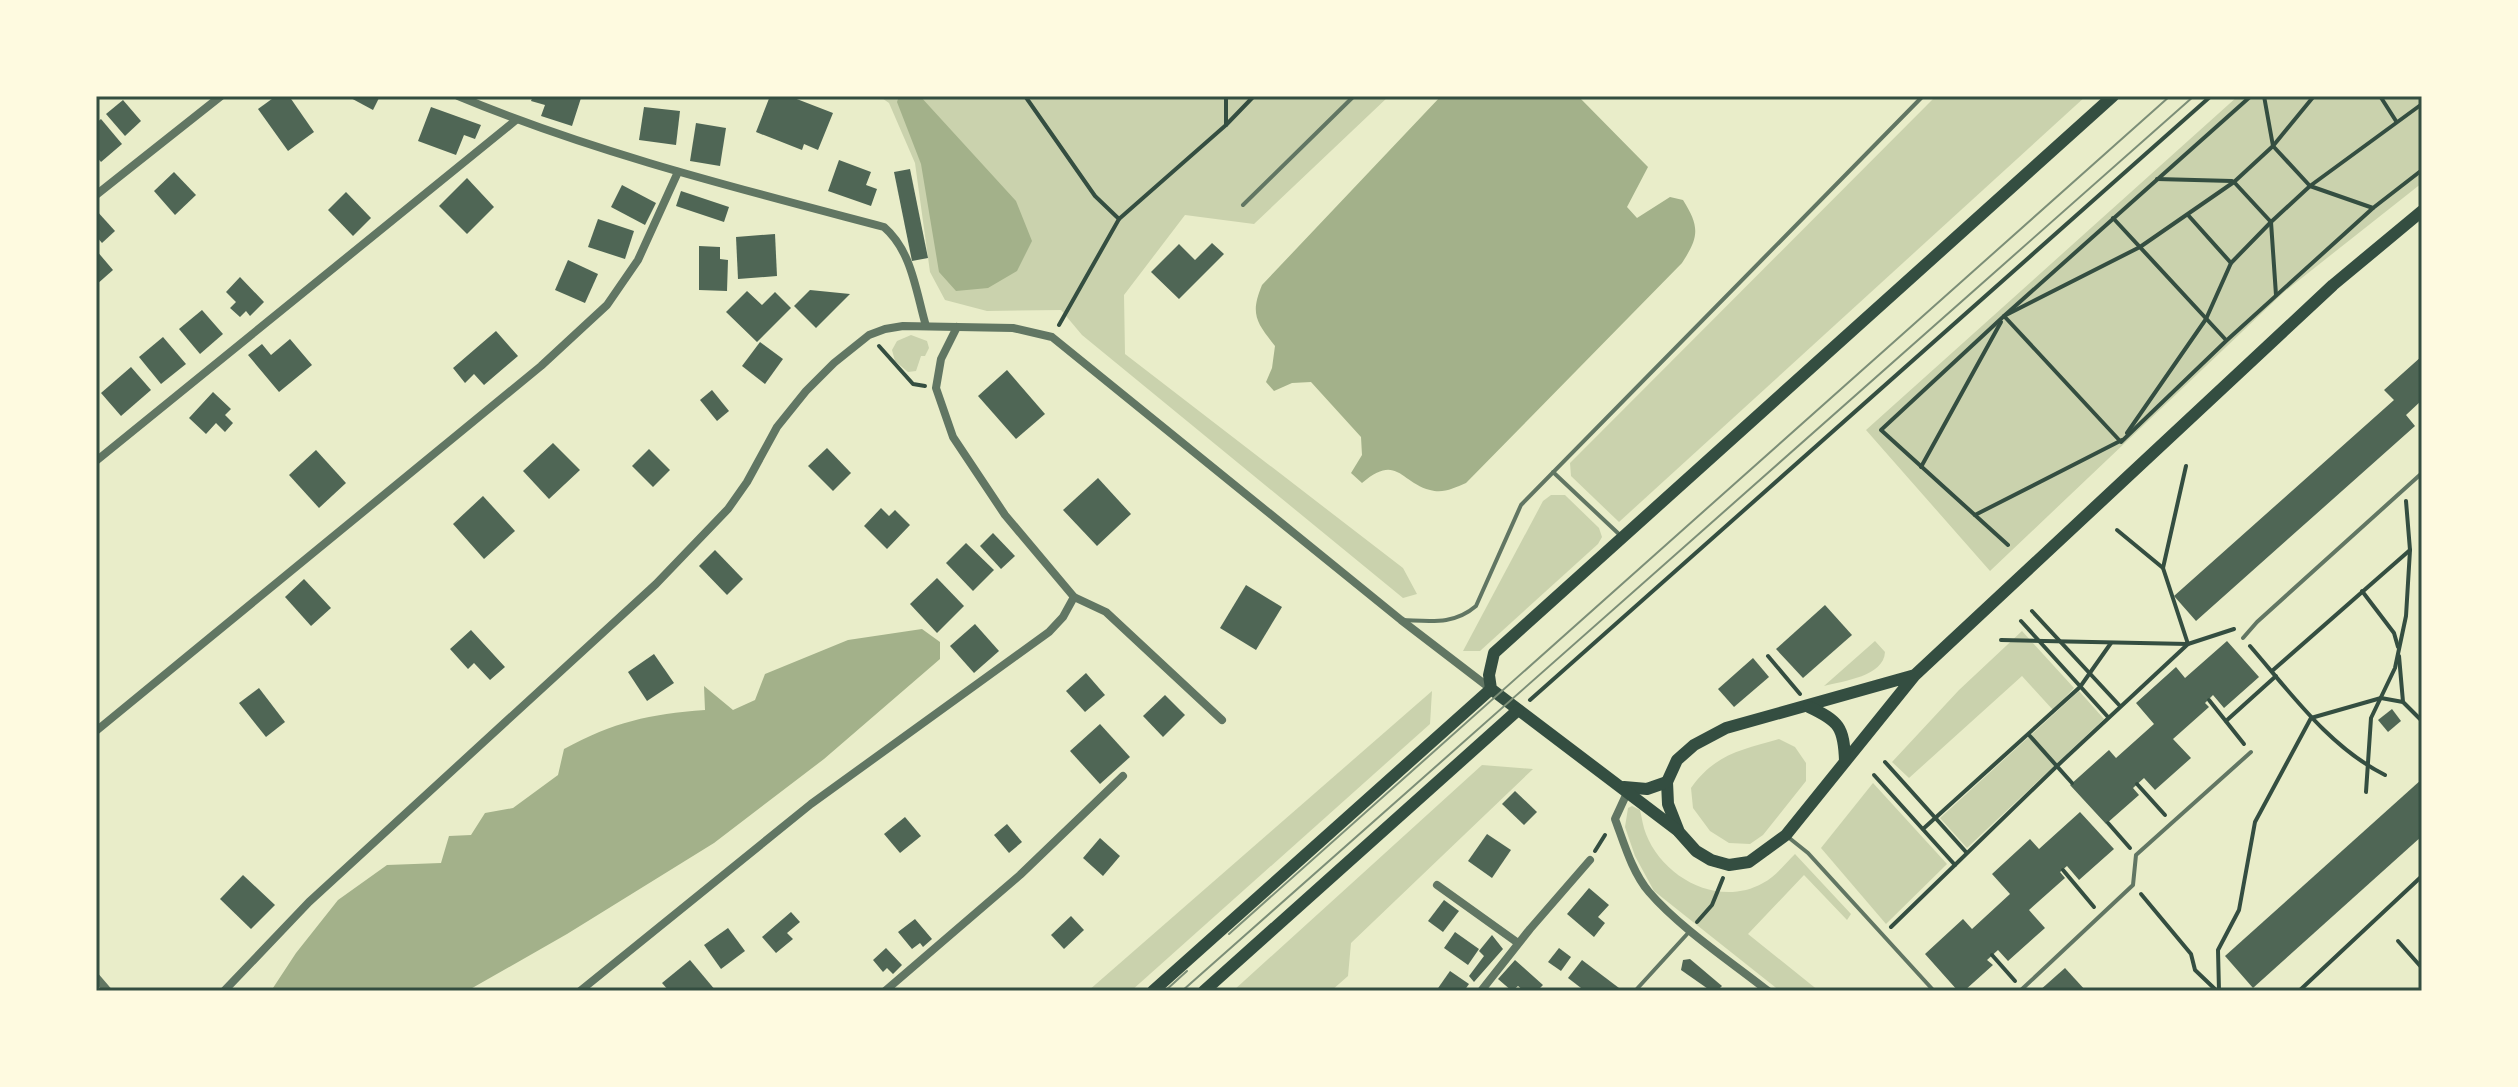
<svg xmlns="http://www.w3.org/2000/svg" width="2518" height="1087" font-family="Barlow,sans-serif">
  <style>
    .green { fill: #cad2ad }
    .water { fill: #a3b18a }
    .building { fill: #4f6655 }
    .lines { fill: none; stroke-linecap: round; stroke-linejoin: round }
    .path { stroke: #344e41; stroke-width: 4 }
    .service { stroke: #617663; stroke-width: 4 }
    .minor { stroke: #617663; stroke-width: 8 }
    .secondary { stroke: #344e41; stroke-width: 12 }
    .tram { stroke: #7c8e77; stroke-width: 2 }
    .neatline { fill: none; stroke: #344e41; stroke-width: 3 }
  </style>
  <rect width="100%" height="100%" fill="#e9edc9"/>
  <!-- green -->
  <g class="green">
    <polygon points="879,96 1389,96 1254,224 1185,215 1124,295 1125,354 1403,568 1417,594 1403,598 1082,335 1061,310 987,311 945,300 930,272 915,163 889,103"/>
    <polygon points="1936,96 2086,96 1619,522 1571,476 1570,463"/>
    <polygon points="2238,96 2422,96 2422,183 2284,292 1990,571 1866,430"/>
    <polygon points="911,335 927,341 929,348 925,356 921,356 916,371 908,372 895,361 892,350 897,341"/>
    <polygon points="1551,495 1565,495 1599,528 1602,537 1598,544 1480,651 1463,651 1543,501"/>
    <polygon points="2022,631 2074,688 2053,710 2022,676 1909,778 1892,762 1959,690"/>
    <path d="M1875,641L1885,652C1884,676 1844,681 1824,686Z"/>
    <polygon points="1432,691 1430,724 1131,991 1088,991"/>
    <polygon points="2079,691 2104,719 1967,848 1940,818"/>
    <path d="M1779,739L1795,747L1806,763V781L1763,835L1750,844L1729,843L1710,831L1693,808L1691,788C1715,754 1741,750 1779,739Z"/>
    <polygon points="1482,765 1533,769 1351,943 1348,976 1331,991 1233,991"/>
    <polygon points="1873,783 1947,864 1886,924 1821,848"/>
    <path d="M1632,806L1640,810C1642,818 1643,827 1646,834C1663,878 1719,908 1763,883C1775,877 1785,864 1795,854L1851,914L1847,920L1804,875L1748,934L1819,991H1780L1654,891L1635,856L1625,827L1628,808Z"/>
  </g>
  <!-- water -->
  <g class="water">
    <polygon points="899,96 920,96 1016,201 1032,241 1017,271 988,288 956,291 939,272 921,164 897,102"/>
    <path d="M1441,96H1578L1648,167L1627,207L1637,218L1670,197L1683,200C1700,227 1699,237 1682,263L1466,483C1454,488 1443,494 1430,490C1400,482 1397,453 1362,483L1351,473L1362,455L1361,437L1311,382L1292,383L1274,391L1266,382L1272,368L1275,346C1256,322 1250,314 1262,285Z"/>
    <path d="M922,629L940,642V659L824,759L714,843L567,934L467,991H271L296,953L338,900L387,865L441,863L449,836L471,835L485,813L513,808L558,775L564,749C614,722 649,714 705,710L704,686L733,710L755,700L765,674L848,640Z"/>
  </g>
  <!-- building -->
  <g class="building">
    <polygon points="276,96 289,96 314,132 288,151 258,109"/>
    <polygon points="347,96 380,96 373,110"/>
    <polygon points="533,96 581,98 572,126 541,116 545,105 531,101"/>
    <polygon points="770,96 789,96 833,113 818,150 804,144 802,150 756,132"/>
    <polygon points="123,100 141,121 125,136 106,114"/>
    <polygon points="431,107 481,125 475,139 464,135 456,155 418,141"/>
    <polygon points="644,107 680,111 676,145 639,140"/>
    <polygon points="101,119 122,144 101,162 96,156 96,123"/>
    <polygon points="696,123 726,128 720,166 690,161"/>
    <polygon points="839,160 871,172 866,185 877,189 871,206 828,191"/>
    <polygon points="910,169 928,258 912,261 894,172"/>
    <polygon points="174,172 196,195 175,215 154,191"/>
    <polygon points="467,178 494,207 467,234 439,206"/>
    <polygon points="622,185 656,203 645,225 611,207"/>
    <polygon points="681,191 729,207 724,222 676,206"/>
    <polygon points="346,192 371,218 353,236 328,210"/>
    <polygon points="96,210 115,231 102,243 96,236"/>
    <polygon points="598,219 634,231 625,259 588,247"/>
    <polygon points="775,234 777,276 738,279 736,237"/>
    <polygon points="1212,243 1224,254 1179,299 1151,272 1179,244 1195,260"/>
    <polygon points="699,246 720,247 720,259 728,260 727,291 699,290"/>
    <polygon points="96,250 113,270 96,285"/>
    <polygon points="568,260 598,274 585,303 555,290"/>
    <polygon points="240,277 264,302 250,316 246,311 240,317 230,308 236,302 226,292"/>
    <polygon points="810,290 850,294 816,328 794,306"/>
    <polygon points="747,291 762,305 775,292 791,308 757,342 726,312"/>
    <polygon points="202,310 223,334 200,354 179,329"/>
    <polygon points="496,331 518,356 484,385 474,374 465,383 453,368"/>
    <polygon points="163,337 186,364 161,384 139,357"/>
    <polygon points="290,339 312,365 279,392 248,355 262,344 271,355"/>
    <polygon points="760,342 783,359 765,384 742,366"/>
    <polygon points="2422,356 2422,400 2406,415 2415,426 2196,621 2174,596 2394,400 2384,390"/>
    <polygon points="131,367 151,390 121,416 101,393"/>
    <polygon points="1007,370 1045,414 1016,439 978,396"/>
    <polygon points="712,390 729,411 717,421 700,400"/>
    <polygon points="213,392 231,409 225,415 233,423 225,432 216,423 206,434 189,418"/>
    <polygon points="553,443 580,470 549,499 523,471"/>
    <polygon points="827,448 851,473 833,491 808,466"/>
    <polygon points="649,449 670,470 653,487 632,466"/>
    <polygon points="316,450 346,483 319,508 289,475"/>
    <polygon points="1098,478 1131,514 1097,546 1063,510"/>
    <polygon points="483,496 515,531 484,559 453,524"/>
    <polygon points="881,508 889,516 895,510 910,525 887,549 864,526"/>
    <polygon points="993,533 1015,556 1001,569 980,546"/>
    <polygon points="966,543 994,570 973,591 946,563"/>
    <polygon points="715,550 743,579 727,595 699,566"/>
    <polygon points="937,578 964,606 937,633 910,604"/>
    <polygon points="304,579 331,608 311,626 285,597"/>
    <polygon points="1246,585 1282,607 1256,650 1220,628"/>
    <polygon points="1825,605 1852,635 1803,678 1776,649"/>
    <polygon points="975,624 999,651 974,673 950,646"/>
    <polygon points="471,630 505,667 490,680 474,663 468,669 450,649"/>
    <polygon points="2227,641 2259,677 2224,708 2213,695 2205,703 2209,707 2173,739 2191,758 2155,790 2144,778 2133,788 2139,795 2106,824 2070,785 2109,750 2116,758 2154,724 2136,703 2176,667 2185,678"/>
    <polygon points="654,654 674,683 647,701 628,672"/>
    <polygon points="1753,658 1769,677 1734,707 1718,689"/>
    <polygon points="1086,673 1105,695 1085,712 1066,691"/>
    <polygon points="259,688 285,722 266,737 239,703"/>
    <polygon points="1165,695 1185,715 1163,737 1143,716"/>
    <polygon points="2392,709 2401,721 2388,732 2378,720"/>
    <polygon points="1100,724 1130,757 1100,784 1070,751"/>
    <polygon points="2422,779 2422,836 2253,988 2225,956"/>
    <polygon points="1515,791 1537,812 1524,825 1502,804"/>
    <polygon points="2080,812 2114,849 2079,880 2067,866 2060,872 2065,878 2029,910 2045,928 2008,961 1998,950 1987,960 1993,965 1964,991 1958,991 1925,954 1963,919 1972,929 2010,894 1992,874 2030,839 2039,849"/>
    <polygon points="905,817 921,836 900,853 884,834"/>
    <polygon points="1007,824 1022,842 1009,853 994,835"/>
    <polygon points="1487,834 1511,850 1492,878 1468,861"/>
    <polygon points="1100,838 1120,856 1103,876 1083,858"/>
    <polygon points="243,875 275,905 251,929 220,899"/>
    <polygon points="1589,888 1609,905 1598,917 1605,923 1594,937 1567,914"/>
    <polygon points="1444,900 1459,911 1443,932 1428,921"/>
    <polygon points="791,912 800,922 787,933 793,939 776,953 762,937"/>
    <polygon points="1071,916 1084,930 1064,949 1051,935"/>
    <polygon points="915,919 932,939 923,947 920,943 912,949 898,932"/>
    <polygon points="728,928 745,951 721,969 704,945"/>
    <polygon points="1455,932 1479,949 1468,965 1444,948"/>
    <polygon points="1492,935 1503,949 1474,982 1469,976 1484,956 1479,951"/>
    <polygon points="886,948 902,965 893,974 887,968 883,972 873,960"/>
    <polygon points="1559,948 1571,957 1561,971 1548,962"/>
    <polygon points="1690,959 1722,986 1717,991 1711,991 1681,970 1683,960"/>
    <polygon points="690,960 716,991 669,991 662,983"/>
    <polygon points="1515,960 1543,985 1537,991 1524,991 1518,986 1512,991 1498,979"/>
    <polygon points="1582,960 1619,988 1617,991 1585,991 1568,978"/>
    <polygon points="2065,968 2086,991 2039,991"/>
    <polygon points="1450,971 1469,984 1464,991 1436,991"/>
  </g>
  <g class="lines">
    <!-- path -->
    <g class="path">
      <polyline points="1025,96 1095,196 1119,219"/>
      <polyline points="1226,96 1226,125"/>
      <polyline points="2251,96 2004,316 2121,442 2226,341 2373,208"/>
      <polyline points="2264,96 2273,146 2310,186 2373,208 2422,170"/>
      <polyline points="2314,96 2273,146 2234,182 2271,222 2310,186 2422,104"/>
      <polyline points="2380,96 2396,121"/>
      <polyline points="2157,179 2232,181"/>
      <polyline points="2188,215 2231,263"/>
      <polyline points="2113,218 2226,340"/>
      <polyline points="2271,222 2276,295"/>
      <polyline points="1059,325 1119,219 1226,125 1254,96"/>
      <polyline points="879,346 913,384 925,386"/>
      <polyline points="2127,433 2206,319 2231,263 2271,222"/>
      <polyline points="1921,467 2001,322"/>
      <polyline points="1975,515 2122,440"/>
      <polyline points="2117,530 2163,568"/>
      <polyline points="2008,545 1881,430 2004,316 2140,247 2234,182"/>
      <polyline points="2362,591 2394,633 2398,647"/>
      <polyline points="2032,611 2120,706"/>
      <polyline points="2021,621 2108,717"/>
      <polyline points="2001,640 2188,644 2163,568 2186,466"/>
      <path d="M2250,646C2290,692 2329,747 2385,775"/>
      <polyline points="1768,656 1800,694"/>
      <polyline points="2399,656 2403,702"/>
      <polyline points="2272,671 2410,550"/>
      <polyline points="1530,700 2211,96"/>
      <polyline points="2209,700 2244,744"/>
      <polyline points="2226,721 2276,676"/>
      <polyline points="2029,735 2072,783"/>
      <polyline points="1885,762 1966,852"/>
      <polyline points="1874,775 1955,865"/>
      <polyline points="2137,784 2165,815"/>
      <polyline points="2366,792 2371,718 2395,668 2406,616 2410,550 2406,501"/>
      <polyline points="2108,823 2130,848"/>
      <polyline points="1923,829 2080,687 2111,643"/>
      <polyline points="1595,851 1605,835"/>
      <polyline points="2063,870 2094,907"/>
      <polyline points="2141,894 2191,954 2195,970 2217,991"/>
      <polyline points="1697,922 1712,905 1723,878"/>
      <polyline points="1891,927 2057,766 2188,644 2234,629"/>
      <polyline points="2398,941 2422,968"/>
      <polyline points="1992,955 2015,981"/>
      <polyline points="2219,991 2218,950 2239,910 2255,822 2311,718 2381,698 2403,702 2422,721"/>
      <polyline points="2299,991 2422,876"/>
    </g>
    <!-- service -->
    <g class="service">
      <polyline points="1243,205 1354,96"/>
      <polyline points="1553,472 1621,536"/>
      <path d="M1403,620C1431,621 1454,625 1476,606L1521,505L1923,96"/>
      <polyline points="2243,638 2257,622 2422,473"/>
      <polyline points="1788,837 1808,853 1934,991"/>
      <polyline points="1635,991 1689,932"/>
      <polyline points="2020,991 2133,885 2136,855 2251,752"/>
    </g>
    <!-- minor -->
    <g class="minor">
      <path d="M458,96C595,153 740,189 884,227C912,251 916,292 926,326"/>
      <polyline points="96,195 221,96"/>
      <polyline points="957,327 941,359 936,388 953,437 1005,515 1074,597 1106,612 1222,720"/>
      <polyline points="96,461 516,120"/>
      <polyline points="96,731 541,366 607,305 638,260 678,172"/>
      <path d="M1627,793L1615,819C1624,843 1632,872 1649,892C1680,928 1730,961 1768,991"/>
      <polyline points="1437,885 1518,943"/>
      <polyline points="96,977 108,991"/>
      <polyline points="224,991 309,902 656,584 728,509 747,482 777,427 806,391 834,363 869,335 885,329 903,326 1013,328 1052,337 1401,620 1491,689"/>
      <polyline points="580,991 811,804 1049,632 1063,617 1074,597"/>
      <polyline points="885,991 1020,875 1123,776"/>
      <polyline points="1481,991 1530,929 1590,860"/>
    </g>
    <!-- secondary -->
    <g class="secondary">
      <polyline points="1915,675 1726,728 1694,745 1677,760 1667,782 1668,804 1679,832 1696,851 1711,860 1729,865 1749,862 1786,835 1915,675 2333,285 2422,211"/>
      <path d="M1809,707C1839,721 1844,727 1845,761"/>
      <polyline points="1624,787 1647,789 1667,782"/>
      <polyline points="1677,830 1491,689 1489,675 1494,653 2113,96"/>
      <polyline points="1153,991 1491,689"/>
      <polyline points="1204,991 1518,710"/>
    </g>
    <!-- tram -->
    <g class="tram">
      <polyline points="1229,934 2170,96"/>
      <polyline points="1165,991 1187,971"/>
      <polyline points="1182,991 2194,96"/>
    </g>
  </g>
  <!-- border -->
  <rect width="2518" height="1087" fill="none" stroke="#fefae0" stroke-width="196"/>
  <rect x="98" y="98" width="2322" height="891" class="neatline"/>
</svg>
